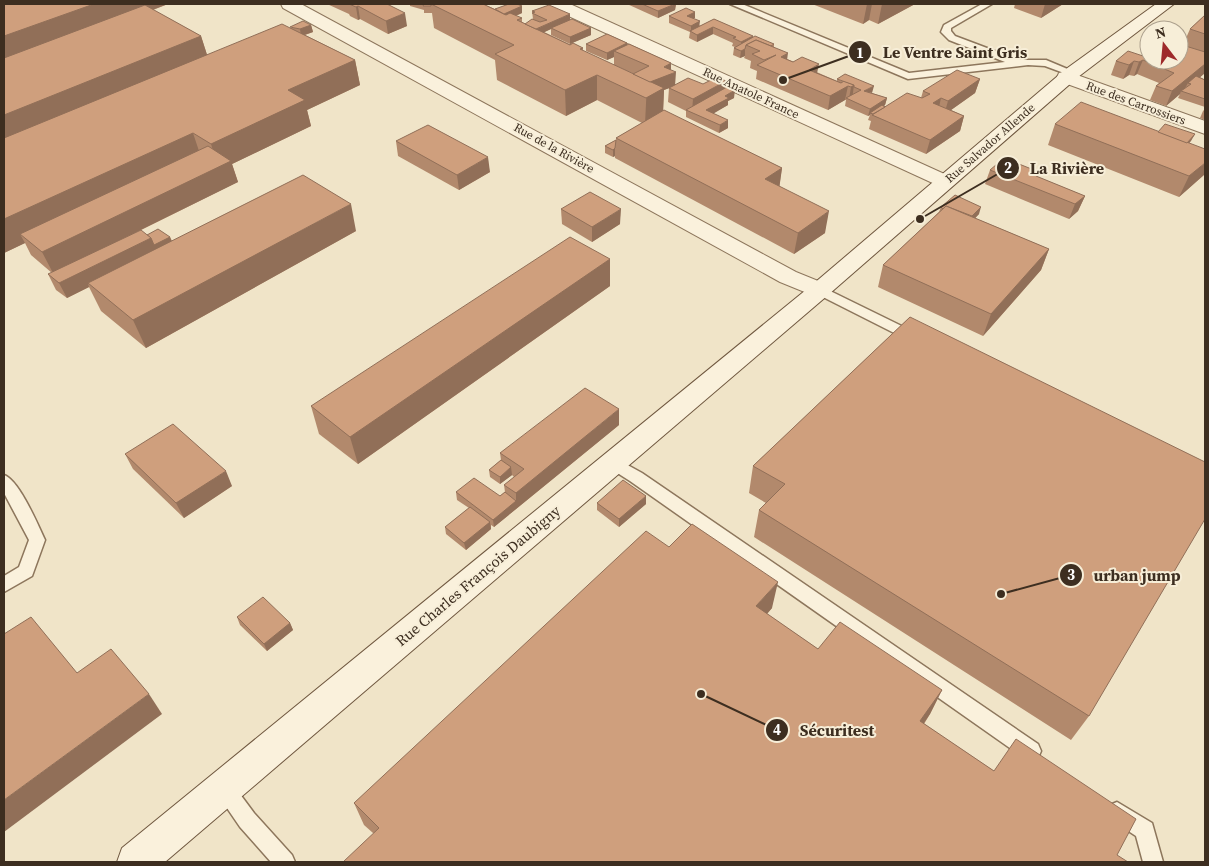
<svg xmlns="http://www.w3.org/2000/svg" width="1209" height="866" font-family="'Source Serif 4',serif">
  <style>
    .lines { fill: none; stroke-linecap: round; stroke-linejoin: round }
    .lane-casing { stroke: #8d765c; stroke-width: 3 }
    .street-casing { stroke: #8d765c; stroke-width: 2 }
    .secondary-casing { stroke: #6f573f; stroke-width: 2 }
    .lane { fill: #faf1dc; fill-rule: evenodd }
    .street { fill: #faf1dc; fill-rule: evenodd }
    .secondary { fill: #faf1dc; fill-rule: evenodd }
    .wall { fill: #b2896c; fill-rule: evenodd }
    .shaded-wall { fill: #916f58 }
    .building { fill: #cf9f7d; stroke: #916f58 }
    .labels { text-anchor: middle; stroke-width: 4; stroke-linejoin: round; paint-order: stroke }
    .far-street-label { font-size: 12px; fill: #3d2e20; stroke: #f7eed8 }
    .street-label { font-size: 15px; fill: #3d2e20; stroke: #f7eed8 }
    .leader { fill: none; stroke: #3d2e20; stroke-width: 2 }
    .callout-dot { fill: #3d2e20; stroke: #f7eed8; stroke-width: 2 }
    .mark-label { font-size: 15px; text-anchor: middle; font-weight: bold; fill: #fff }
    .callout-label { font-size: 16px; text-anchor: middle; font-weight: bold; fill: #3d2e20; stroke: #f7eed8; stroke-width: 4; stroke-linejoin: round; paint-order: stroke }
  </style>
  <rect width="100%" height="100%" fill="#f0e4c8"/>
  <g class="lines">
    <defs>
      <g id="lane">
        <polygon points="730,4 742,4 909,73 1005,62 949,40 941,32 944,25 982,4 992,4 951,28 951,31 955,36 1019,60 1046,60 1077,73 1072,76 1045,66 1028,65 908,79"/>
        <polygon points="820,286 920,335 922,338 920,341 910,341 815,293 813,290 815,287"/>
        <polygon points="613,457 642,473 1038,744 1041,751 1038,758 1031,760 1024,758 630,481 608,467 605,463 608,459"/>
        <path d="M4,475C19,480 38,525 45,540L32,576L4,592V576L19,567L29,540L4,493Z"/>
        <polygon points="224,779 231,782 254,813 292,855 295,862 271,862 240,827 214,789 217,782"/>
        <polygon points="1117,802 1152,823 1163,862 1143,862 1136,836 1110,819 1107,812 1110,805"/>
      </g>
      <g id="street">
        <polygon points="281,4 301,4 796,272 828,285 832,290 828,295 820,298 812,295 780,282 283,8"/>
        <polygon points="549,4 570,4 951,177 955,181 951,185 944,187 937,185 551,8"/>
        <polygon points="1066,71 1205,121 1205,134 1059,81 1057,77 1059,73"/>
      </g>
      <polygon id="secondary" points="1156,4 1174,4 1078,77 828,295 165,862 117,862 122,848 812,285 1066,69"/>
    </defs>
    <!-- lane casing -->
    <use href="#lane" class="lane-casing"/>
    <!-- street casing -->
    <use href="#street" class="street-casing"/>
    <!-- secondary casing -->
    <use href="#secondary" class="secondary-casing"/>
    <!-- lane -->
    <use href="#lane" class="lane"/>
    <!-- street -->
    <use href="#street" class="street"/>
    <!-- secondary -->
    <use href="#secondary" class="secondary"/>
  </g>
  <!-- wall -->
  <g class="wall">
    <polygon points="4,4 168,4 153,10 201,36 207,55 290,28 311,25 313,32 305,35 355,60 360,85 307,110 311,126 232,164 238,182 131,235 147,235 170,237 172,241 356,231 146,348 101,311 89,287 67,298 56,290 48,274 52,273 31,255 25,243 4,253"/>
    <polygon points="327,4 387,4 407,26 388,34 360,19 358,20 350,16 349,14"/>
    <path d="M410,4H484H483L495,9L522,6V13L516,16L522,18V22L525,24L533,19L532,11L570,20L591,28V35L572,43L583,48V51L633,74H634L614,65V57L607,60L586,51V44L627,43V45L671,70L675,85L703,84L726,88L734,98L728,101V105L713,113L728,128L719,133L686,117V111L668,102L669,88L664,90L663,110L782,168L779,187L825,233L794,254L615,158V156L613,157L605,153V146L616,140V138L642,123L597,100L566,116L497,80L495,60L434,28L432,13H424V10L410,6ZM551,29V35L570,44H569L544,32Z"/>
    <polygon points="627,4 676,4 675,10 658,18"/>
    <polygon points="812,4 915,4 878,24 869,20 863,24"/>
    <polygon points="1015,4 1063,4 1041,18 1014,8"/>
    <polygon points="695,12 694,19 700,26 714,19 753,38 774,44 774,47 787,59 837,81 837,79 872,93 887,98 885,105 884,106 885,107 921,98 923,91 980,79 975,93 951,110 964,116 960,131 926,154 869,129 871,121 868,120 870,115 868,116 845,106 846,100 845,100 828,110 756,79 757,71 750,68 751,61 744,58 745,56 740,58 733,55 734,48 735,47 732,46 733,43 713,34 697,42 689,38 690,32 669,23 669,16"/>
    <polygon points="1205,15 1205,73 1200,77 1205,80 1205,107 1178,98 1180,94 1166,106 1150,100 1156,86 1159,83 1137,74 1134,76 1129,75 1123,79 1111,75 1116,61 1149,58 1183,45 1190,29"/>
    <polygon points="1205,109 1205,120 1200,118 1203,111"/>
    <polygon points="1055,124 1195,134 1189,143 1205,174 1179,197 1048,145"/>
    <polygon points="396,141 490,172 459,190 398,156"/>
    <polygon points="990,170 1038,177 1085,196 1078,211 1069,219 985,184"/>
    <polygon points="941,207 979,214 975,218 1049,249 1041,270 983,336 878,287 883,265 939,212"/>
    <polygon points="561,209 620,224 592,242 562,224"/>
    <polygon points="610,259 610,286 358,464 319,434 311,406"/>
    <polygon points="910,317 1089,716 1071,740 754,537 759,510 766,503 749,493 753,466"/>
    <polygon points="619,425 494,527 491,525 491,529 466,550 446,534 445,527 469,508 457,500 456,492 500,496 505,492 504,485 514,477 512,475 500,484 490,477 489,470 501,460 500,453"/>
    <polygon points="125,454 232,486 184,518 133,469"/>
    <polygon points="597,503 646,504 619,527 597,510"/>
    <polygon points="669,547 772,608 767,614 818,649 942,690 930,714 924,724 994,771 1136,819 373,833 364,825 354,803"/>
    <polygon points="237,617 290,623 293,630 267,651 240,625"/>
  </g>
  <!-- shaded-wall -->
  <g class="shaded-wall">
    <polygon points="94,4 168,4 4,65 4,36"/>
    <polygon points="676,4 675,10 658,18 658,11"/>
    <polygon points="867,4 872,4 869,20 863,24"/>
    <polygon points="882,4 915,4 878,24"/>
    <polygon points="1045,4 1063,4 1041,18"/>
    <polygon points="358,6 360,19 358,20 356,7"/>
    <polygon points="522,6 522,13 493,25 493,18"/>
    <polygon points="695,12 695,18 686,22 687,16"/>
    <polygon points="405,13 407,26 388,34 386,21"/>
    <polygon points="570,14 570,21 551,28 551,29 526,41 526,34"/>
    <polygon points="700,21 699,28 691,32 691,26"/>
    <polygon points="311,25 313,32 301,36 300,29"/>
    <polygon points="713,27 713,34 697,42 697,35"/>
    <polygon points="591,28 591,35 570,44 570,37"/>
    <polygon points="201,36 209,61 4,146 4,115"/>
    <polygon points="753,36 752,43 746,45 741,49 741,42"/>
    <polygon points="627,43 627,50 614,51 614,57 607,60 607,53"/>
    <polygon points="745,49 745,56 740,58 741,51"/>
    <polygon points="788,53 786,67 781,57"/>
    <polygon points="355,60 360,85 307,110 311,126 232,164 238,182 53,273 42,252 218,167 211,144 288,90"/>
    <polygon points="1143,60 1137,74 1134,76 1139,62"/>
    <polygon points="1134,61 1129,75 1123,79 1129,65"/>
    <polygon points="671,63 671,74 676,72 675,86 664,90 663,114 645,124 647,83 664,67"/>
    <polygon points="819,64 816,78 809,70"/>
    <polygon points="1205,64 1205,73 1191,85 1191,84 1188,83 1184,90 1181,91 1180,94 1166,106 1172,91"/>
    <polygon points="597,75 597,100 566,116 565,90"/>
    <polygon points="980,79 975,93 944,115 948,101"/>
    <polygon points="726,81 725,95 692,112 693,99"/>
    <polygon points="854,85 852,100 849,99 851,87"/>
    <polygon points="848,86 845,100 828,110 830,96"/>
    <polygon points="874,86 872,93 864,91"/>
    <polygon points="735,90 734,98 728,101 728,105 706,118 706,110 725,96"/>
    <polygon points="887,98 885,105 872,114 870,113 870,115 868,116 870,109"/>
    <polygon points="941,98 938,112 933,103"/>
    <polygon points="964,116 960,131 926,154 930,140"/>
    <polygon points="728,120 728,128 719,133 720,125"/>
    <polygon points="193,133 202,160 20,234 25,243 4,253 4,219"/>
    <polygon points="1195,134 1191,141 1183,150 1187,143"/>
    <polygon points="615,148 615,156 613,157 613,150"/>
    <polygon points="488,157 490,172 459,190 457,175"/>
    <polygon points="1205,163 1205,174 1179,197 1189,176"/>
    <polygon points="782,168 779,190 765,179"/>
    <polygon points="1085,196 1078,211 1069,219 1075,204"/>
    <polygon points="351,204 356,231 146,348 133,320"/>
    <polygon points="981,207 979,214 966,228 968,220"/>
    <polygon points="621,209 620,224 592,242 592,227"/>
    <polygon points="829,211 825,233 794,254 798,233"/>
    <polygon points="170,237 173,245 88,283 89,287 67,298 59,283 151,238"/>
    <polygon points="1049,249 1041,270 983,336 991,314"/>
    <polygon points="610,259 610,286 358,464 350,437"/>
    <polygon points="619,409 619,425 494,527 493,520 516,501 516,493"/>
    <polygon points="511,467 512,475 500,484 500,477"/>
    <polygon points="226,471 232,486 184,518 176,503"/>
    <polygon points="646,496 646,504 619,527 619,519"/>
    <polygon points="490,522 491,529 466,550 464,543"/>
    <polygon points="778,582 772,608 751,632 756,606"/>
    <polygon points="290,623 293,630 267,651 264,644"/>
    <polygon points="942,690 930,714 909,745 920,721"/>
    <polygon points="149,694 162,714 4,832 4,800"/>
  </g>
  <!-- building -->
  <g class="building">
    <polygon points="4,4 94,4 4,36"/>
    <polygon points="349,4 387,4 405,13 386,21 358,6 356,7"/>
    <polygon points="424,4 432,4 431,4 431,6 423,6"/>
    <polygon points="431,4 483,4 506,15 510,13 522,18 517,20 570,45 573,43 583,48 580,49 664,88 646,98 597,75 565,90 495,54 514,45"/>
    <polygon points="509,4 517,4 522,6 504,14 495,9"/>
    <polygon points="642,4 675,4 658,11"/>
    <polygon points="145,5 201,36 4,115 4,58"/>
    <polygon points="549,5 570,14 536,29 525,24 532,19 540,22 547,20 532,13 535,12 532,11"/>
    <polygon points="686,8 695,12 687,16 700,21 691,26 669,16"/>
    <polygon points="1205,15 1205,34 1190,29"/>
    <polygon points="572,19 591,28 570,37 551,28"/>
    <polygon points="714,19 753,36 741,42 733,38 736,37 713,27 697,35 690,31"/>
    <polygon points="303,21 311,25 300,29 290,27"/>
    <polygon points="282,24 355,60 288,90 305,100 211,144 193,133 4,219 4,138"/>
    <polygon points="607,34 627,43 607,53 586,44"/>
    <polygon points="755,36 774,44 771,46 756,40 746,45 745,49 741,51 734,48"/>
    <polygon points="756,40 788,53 781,57 793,62 802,57 819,64 809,70 841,83 844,81 854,85 851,87 848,86 830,96 757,65 776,55 764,60 752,54 760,51 746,45"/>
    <polygon points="629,44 671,63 664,67 676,72 650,82 633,74 649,66 614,51"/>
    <polygon points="1179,44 1205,52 1205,64 1172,91 1156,86 1174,73 1143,60 1139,62 1134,61 1129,65 1116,61 1128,51 1149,58 1149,60 1179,60"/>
    <polygon points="957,70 980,79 948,101 941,98 933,103 964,116 930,140 872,115 907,93 922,98 930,94 923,91"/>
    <polygon points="845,74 874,86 864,91 887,98 870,109 846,98 861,90 854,87 854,85 837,79"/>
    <polygon points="1196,76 1205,80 1205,99 1181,91 1191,84 1188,83"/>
    <polygon points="717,77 726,81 693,99 669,88 688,78 703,84"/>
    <polygon points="727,87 735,90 725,96 729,98 706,110 728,120 720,125 686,110"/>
    <polygon points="1081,102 1205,149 1205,163 1189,176 1055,124"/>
    <polygon points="882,105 885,107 873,114 870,113"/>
    <polygon points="664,110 782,168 765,179 829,211 798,233 616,138"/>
    <polygon points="1165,124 1195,134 1187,143 1158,132"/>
    <polygon points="428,125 488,157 457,175 396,141"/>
    <polygon points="616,140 615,148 613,150 605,146"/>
    <polygon points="208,146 231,161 42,252 20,234"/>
    <polygon points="1004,158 1039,172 1036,176 1085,196 1075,204 990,170"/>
    <polygon points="303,175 351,204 133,320 88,283"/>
    <polygon points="590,192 621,209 592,227 561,209"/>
    <polygon points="955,195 981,207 972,216 946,206 943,209 941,207"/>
    <polygon points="946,206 1049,249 991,314 883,265"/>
    <polygon points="158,229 170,237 154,245 151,238 147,235"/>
    <polygon points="141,230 151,238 59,283 48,274"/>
    <polygon points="570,237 610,259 350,437 311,406"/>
    <polygon points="910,317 1205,462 1205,519 1089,716 759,510 785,484 753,466"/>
    <polygon points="585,388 619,409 516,493 504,485 524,469 500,453"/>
    <polygon points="173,424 226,471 176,503 125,454"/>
    <polygon points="501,460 511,467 500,477 489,470"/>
    <polygon points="474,478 500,496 505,492 516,501 493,520 456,492"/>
    <polygon points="623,480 646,496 619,519 597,503"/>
    <polygon points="470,507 490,522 464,543 445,527"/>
    <polygon points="692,524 778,582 756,606 818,649 840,622 942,690 920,721 994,771 1016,739 1136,819 1117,855 1128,862 343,862 379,828 354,803 646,531 669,547"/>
    <polygon points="263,597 290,623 264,644 237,617"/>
    <polygon points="31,617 77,673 111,649 149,694 4,800 4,634"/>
  </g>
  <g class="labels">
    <!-- far-street labels -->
    <g class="far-street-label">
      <text transform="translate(751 93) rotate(25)" y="4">Rue Anatole France</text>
      <text transform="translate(1136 103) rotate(20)" y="4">Rue des Carrossiers</text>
      <text transform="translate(990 143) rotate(-41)" y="4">Rue Salvador Allende</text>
      <text transform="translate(554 148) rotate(29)" y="4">Rue de la Rivière</text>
    </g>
    <!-- street labels -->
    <g class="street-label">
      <text transform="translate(478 576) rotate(-40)" y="5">Rue Charles François Daubigny</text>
    </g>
  </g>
  <!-- callouts -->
  <path class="leader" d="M783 80L860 52M920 219L1008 168M1001 594L1071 575M701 694L777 730"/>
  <g class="callout-dot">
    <circle cx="783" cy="80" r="5"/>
    <circle cx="920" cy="219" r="5"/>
    <circle cx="1001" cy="594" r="5"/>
    <circle cx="701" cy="694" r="5"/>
    <circle cx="860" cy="52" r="12"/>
    <circle cx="1008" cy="168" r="12"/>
    <circle cx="1071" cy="575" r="12"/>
    <circle cx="777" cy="730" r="12"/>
  </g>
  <g class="mark-label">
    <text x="860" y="58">1</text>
    <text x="1008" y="173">2</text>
    <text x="1071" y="580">3</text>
    <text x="777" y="735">4</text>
  </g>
  <g class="callout-label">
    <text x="955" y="58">Le Ventre Saint Gris</text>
    <text x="1067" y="174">La Rivière</text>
    <text x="1137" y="581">urban jump</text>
    <text x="837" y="736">Sécuritest</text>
  </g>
  <!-- border -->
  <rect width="1209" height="866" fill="none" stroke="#3d2e20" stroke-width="10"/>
  <!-- north arrow -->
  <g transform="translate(1164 45) rotate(344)"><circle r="24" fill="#f7eed8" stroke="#ada18e"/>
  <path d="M0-4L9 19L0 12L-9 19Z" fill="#9e2a2b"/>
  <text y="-8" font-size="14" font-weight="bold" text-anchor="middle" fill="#3d2e20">N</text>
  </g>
</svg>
